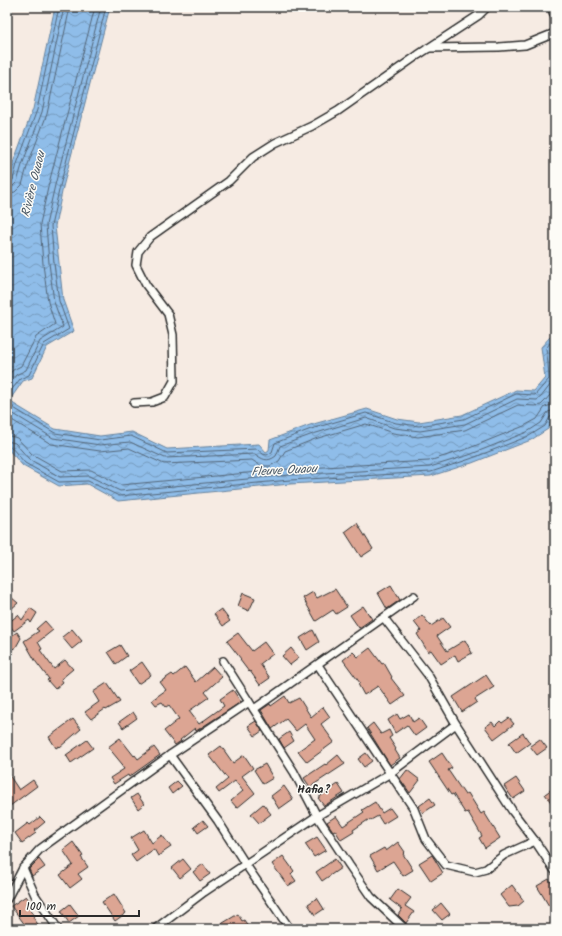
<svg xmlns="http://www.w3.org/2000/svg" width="562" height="936" font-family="Kalam,sans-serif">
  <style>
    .water { fill: url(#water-waves); stroke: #67839d }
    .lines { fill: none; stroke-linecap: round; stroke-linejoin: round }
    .shore { stroke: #536577; stroke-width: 1 }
    .building { fill: #dca593; stroke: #2b2b2b }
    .street-casing { stroke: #2b2b2b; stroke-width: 10 }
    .street { stroke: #fdfcf7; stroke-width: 7 }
    .labels { text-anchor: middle; stroke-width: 3; stroke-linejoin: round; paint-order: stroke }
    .water-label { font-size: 12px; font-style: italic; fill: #495764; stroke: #fdfcf7 }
    .neighbourhood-label { font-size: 12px; font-weight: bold; fill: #2b2b2b; stroke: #fdfcf7 }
  </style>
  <defs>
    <pattern id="water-waves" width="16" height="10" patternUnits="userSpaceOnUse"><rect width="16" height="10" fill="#8fbde9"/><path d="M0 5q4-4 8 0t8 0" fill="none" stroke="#759abd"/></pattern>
  </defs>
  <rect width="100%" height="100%" fill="#f6ebe3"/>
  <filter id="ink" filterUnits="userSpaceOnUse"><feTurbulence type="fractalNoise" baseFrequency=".025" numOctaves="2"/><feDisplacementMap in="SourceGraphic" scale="8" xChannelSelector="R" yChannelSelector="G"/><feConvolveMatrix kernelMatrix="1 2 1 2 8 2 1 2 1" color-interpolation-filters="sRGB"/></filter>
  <g filter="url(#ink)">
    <!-- water -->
    <polygon class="water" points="55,7 110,7 63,187 55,226 63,300 74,331 47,347 32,378 23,381 9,401 55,429 100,436 132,432 167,449 259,444 266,452 269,450 270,440 310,425 367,409 397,419 419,422 462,415 516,390 534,391 545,378 541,347 550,337 555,335 555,416 548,429 531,440 472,463 431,476 290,484 118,501 87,484 59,486 23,466 7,448 7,185 13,163 33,109"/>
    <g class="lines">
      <!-- shore -->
      <g class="shore">
        <polyline points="7,183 10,182 13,180 17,164 37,110 59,7"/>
        <polyline points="7,188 13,186 17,182 22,165 42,112 64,7"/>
        <polyline points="7,194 15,192 22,185 27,167 47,114 70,7"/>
        <polyline points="7,377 13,370 21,366 36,337 55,324 48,302 43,264 40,224 49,183 95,7"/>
        <polyline points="7,387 16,375 26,370 40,341 63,327 54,302 49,263 46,225 55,185 101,7"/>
        <polyline points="7,396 20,379 29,375 44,344 69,329 59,301 54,263 51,226 60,186 106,7"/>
        <polyline points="7,404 55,433 100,440 131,436 167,453 257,449 263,454 267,455 272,452 275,443 311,429 366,413 396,423 419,426 464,419 516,394 535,395 549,379 548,363 546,348 552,341 555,340"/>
        <path d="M7,410L53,438L100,445L130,442L165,458L255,454C262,459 267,463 276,456L280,446L313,434L366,418L394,428L420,431L465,424L517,399L537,400L541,397L554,380L553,364L551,350L555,345"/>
        <polyline points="7,417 51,444 100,451 129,448 164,464 252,460 261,466 270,466 279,461 285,451 315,439 366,424 393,433 418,437 465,430 518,405 535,406 541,405 545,401 555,389"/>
        <polyline points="7,435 17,438 32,454 62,471 91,470 121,485 289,469 429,461 467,449 524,426 537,419 545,407 555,404"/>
        <polyline points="7,441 15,443 29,459 60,477 89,476 120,491 290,475 430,467 469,455 527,432 541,423 548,412 555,410"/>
        <polyline points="7,446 11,447 25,463 59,482 88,481 119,496 290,480 431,472 470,459 529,436 545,426 550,417 555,415"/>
      </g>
    </g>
    <!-- building -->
    <g class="building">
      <polygon points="357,523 373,549 361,557 345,532"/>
      <polygon points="391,585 400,600 387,609 378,593"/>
      <polygon points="335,589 347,607 336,614 333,610 316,621 303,598 313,592 317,598"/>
      <polygon points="243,593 255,598 249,611 238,606"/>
      <polygon points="11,597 18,603 10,610 7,607 7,601"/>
      <polygon points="363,606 372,619 359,628 350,615"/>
      <polygon points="30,608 37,613 31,623 29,620 14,631 8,623 18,615 22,620"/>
      <polygon points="221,609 230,621 223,626 214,614"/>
      <polygon points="422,615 431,626 443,618 450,627 437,636 447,651 465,640 472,653 458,661 455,655 441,664 431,650 428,652 417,634 421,631 414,622"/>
      <polygon points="45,621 53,630 38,642 42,649 40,650 54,669 65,660 73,669 61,679 63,682 55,689 47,680 49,679 36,662 24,641 39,631 36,629"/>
      <polygon points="72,629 82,641 72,649 62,637"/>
      <polygon points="313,630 319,642 307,650 300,638"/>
      <polygon points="17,632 21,638 16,647 11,650 7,645 7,639"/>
      <polygon points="238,633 252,651 264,642 273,654 260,664 270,678 260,685 250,671 249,672 240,660 241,659 227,641"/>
      <polygon points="120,645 127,656 116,664 108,652"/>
      <polygon points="291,648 299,658 290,665 282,656"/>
      <polygon points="370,648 382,664 384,663 392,677 391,678 405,696 392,705 378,686 364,695 358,684 360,683 343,660 353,652 358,657"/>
      <polygon points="142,662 151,675 138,684 129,671"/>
      <polygon points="185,667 196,682 213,667 222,677 205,692 209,697 189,711 199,724 224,706 220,699 233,690 241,702 196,731 195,728 180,740 181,741 175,745 164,731 179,719 169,705 166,707 162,702 156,705 152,700 166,690 160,682 172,674 174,676"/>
      <polygon points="486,675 494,687 475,699 477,702 462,712 453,697"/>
      <polygon points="107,683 120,702 106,710 105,709 91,719 85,712 99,702 93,692"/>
      <polygon points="285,696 289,703 299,698 311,717 323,707 330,717 321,724 334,742 307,762 298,751 315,739 305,724 296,731 286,719 272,729 261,710 270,704 271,706"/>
      <polygon points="133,712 137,718 123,728 119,722"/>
      <polygon points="397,714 400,719 409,714 413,722 419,718 426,728 415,736 407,725 395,733 388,720"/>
      <polygon points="509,718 514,724 494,739 485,727 492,722 495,726 500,721 502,723"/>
      <polygon points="73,719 81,729 60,747 59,746 56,748 49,737"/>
      <polygon points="256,721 262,731 255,736 248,726"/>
      <polygon points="373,723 381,734 389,730 392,736 389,738 396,749 395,750 400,758 390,765 367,728"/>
      <polygon points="289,732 294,741 284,748 279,739"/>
      <polygon points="523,733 530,743 516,753 509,743"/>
      <polygon points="120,738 134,756 135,755 138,759 154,747 160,755 129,777 128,775 114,784 110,778 124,769 121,765 122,764 108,747"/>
      <polygon points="540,739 547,748 537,755 530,746"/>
      <polygon points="87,740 93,748 71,763 66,755"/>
      <polygon points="221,746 233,763 244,755 253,768 242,776 255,793 237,808 231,801 243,791 235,781 219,793 216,789 228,779 209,755"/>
      <polygon points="366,753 372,761 364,767 358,759"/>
      <polygon points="442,753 452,768 448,770 465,795 468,793 481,814 484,812 500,838 485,848 479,838 482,836 468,812 465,813 453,794 451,795 429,762"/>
      <polygon points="338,755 345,764 310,787 304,778 325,764 326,765"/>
      <polygon points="265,764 273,778 263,784 254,770"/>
      <polygon points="407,770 420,780 410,793 400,779"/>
      <polygon points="7,772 19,790 33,780 37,786 10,806 7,801"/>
      <polygon points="516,778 525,791 513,799 504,786"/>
      <polygon points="177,781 182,786 172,794 168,788"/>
      <polygon points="338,784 344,793 324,806 318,798"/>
      <polygon points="284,786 293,799 279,809 271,796"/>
      <polygon points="555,787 555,808 545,794"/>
      <polygon points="137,794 144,804 138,809 131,798"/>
      <polygon points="430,798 435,805 423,813 419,806"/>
      <polygon points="375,802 382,813 390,808 396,816 383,824 378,816 369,821 368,820 353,830 354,832 341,840 335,830 333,831 327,822 336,816 343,826 364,812 362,810"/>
      <polygon points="263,804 271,814 259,823 251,814"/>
      <polygon points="40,817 45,822 34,831 36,833 22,843 15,833 28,823 30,825"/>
      <polygon points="203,820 208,826 198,833 194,827"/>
      <polygon points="144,830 152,843 162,835 171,847 158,856 154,849 136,862 131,855 138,850 131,838"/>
      <polygon points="317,837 326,850 314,857 305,844"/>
      <polygon points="73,842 83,856 81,857 88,867 78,874 82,879 70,888 60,875 73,865 63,850"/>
      <polygon points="398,842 405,852 403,854 413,870 403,876 393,861 378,870 370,856 384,848 386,851"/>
      <polygon points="432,855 443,873 431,881 419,863"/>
      <polygon points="283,856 294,871 291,874 296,881 288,886 272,864"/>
      <polygon points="39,859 45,867 32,876 29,869"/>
      <polygon points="183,859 191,869 180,878 172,868"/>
      <polygon points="335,859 341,868 322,881 316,872"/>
      <polygon points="203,864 210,874 200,881 193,872"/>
      <polygon points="549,879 555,888 555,902 549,906 537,886"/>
      <polygon points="512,885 524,901 518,906 509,907 500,895"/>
      <polygon points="398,889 411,898 405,906 414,912 406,923 398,915 402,909 390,900"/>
      <polygon points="114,894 126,913 115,921 102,902"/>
      <polygon points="26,896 30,901 26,904 35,916 33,917 41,929 28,929 11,906"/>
      <polygon points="317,898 324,909 315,915 308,904"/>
      <polygon points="441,903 450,914 442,920 433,910"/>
      <polygon points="70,904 79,916 69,923 61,911"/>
      <polygon points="238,914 242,921 244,920 248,926 243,929 213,929"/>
    </g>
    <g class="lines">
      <defs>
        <g id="street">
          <polyline points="551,7 555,17"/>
          <polyline points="428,48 499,47 525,45 555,33"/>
          <polyline points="134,403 152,402 165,397 174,381 173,335 168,314 146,285 136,265 138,252 150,237 229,181 253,157 275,143 312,126 338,111 418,55 479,15 487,7"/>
          <polyline points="384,618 428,675 456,724 513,812 535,841 555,871"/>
          <polyline points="223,661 294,772 317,816 349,865 371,897 405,929"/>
          <polyline points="318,665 414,809 426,839 446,865 475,872 486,869 504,855 535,841"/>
          <polyline points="254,709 414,596"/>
          <polyline points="170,755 218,821 246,865 290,929"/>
          <polyline points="23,868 35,895 58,929"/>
          <polyline points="7,899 23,868 40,849 170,755 249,702"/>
          <polyline points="155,929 204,892 317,816 389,774 456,724"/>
        </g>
      </defs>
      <!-- street casing -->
      <use href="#street" class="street-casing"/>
      <!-- street -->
      <use href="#street" class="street"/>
    </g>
  </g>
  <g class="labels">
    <!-- water labels -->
    <g class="water-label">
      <text transform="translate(33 184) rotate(-76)" y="4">Rivière Ouaou</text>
      <text transform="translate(284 470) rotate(-3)" y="4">Fleuve Ouaou</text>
    </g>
    <!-- neighbourhood labels -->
    <g class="neighbourhood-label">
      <text x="314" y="793">Hafia?</text>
    </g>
  </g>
  <!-- margin -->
  <rect width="562" height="936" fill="none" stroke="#fdfcf7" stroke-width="24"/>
  <rect x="12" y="12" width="538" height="912" fill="none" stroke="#2b2b2b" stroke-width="1.5" filter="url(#ink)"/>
  <!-- scale -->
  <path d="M20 910v6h119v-6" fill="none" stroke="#2b2b2b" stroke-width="2"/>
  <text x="26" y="910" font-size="12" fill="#2b2b2b" stroke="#fdfcf7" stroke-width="3" paint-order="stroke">100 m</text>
</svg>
